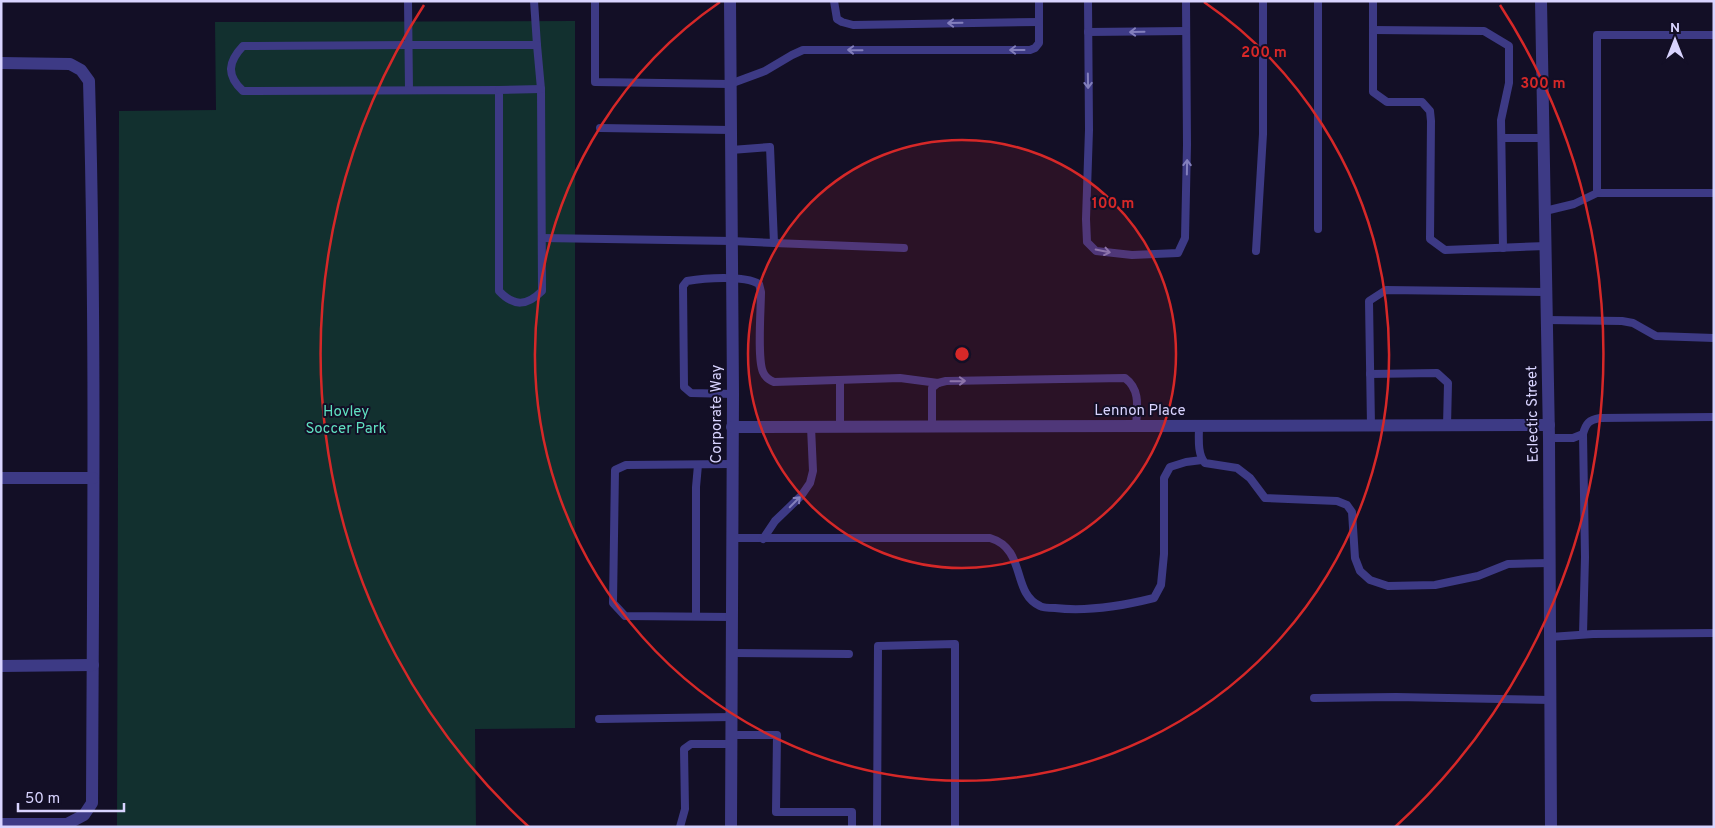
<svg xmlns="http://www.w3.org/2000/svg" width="1715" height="828" font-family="Overpass,sans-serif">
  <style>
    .green { fill: #12302f }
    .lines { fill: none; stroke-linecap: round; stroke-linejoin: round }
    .lane { stroke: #3d3a85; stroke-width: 8 }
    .street { stroke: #3d3a85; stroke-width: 12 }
    .oneway { stroke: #837fbc }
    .ring { fill: none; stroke: #d62828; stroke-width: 2.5 }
    .labels { text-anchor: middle; stroke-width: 4; stroke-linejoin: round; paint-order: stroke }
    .street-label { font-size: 15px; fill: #d9d4ff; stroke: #130f26 }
    .park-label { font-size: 15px; fill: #5fe0c0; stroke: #130f26 }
    .centre { fill: #d62828; stroke: #130f26; stroke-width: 2.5 }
    .ring-label { font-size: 15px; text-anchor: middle; font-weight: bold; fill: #d62828; stroke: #130f26; stroke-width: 4; stroke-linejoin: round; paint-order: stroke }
  </style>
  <rect width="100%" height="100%" fill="#130f26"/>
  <!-- green -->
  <polygon class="green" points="575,21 575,728 475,729 476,826 529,827 117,827 119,111 216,110 215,22"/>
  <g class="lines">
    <!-- lane -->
    <g class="lane">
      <polyline points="408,1 409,90"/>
      <polyline points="534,1 537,45"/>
      <polyline points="595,1 595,82 730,84 765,71 792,55 803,50 1030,50 1035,48 1039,43 1039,1"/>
      <polyline points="834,1 837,19 842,22 853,25 1039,22"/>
      <polyline points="1088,1 1089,130 1086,219 1087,242 1096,251 1132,255 1178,253 1185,238 1187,145 1186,1"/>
      <polyline points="1373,1 1373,92 1387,102 1422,102 1430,111 1431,121 1430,239 1445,250 1546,246"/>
      <polyline points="1373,30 1484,31 1509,46 1509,83 1501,120 1503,248"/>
      <polyline points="1088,32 1186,31"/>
      <polyline points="1714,35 1597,35 1597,193 1714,193"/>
      <path d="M409,45H537L541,89L542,291C527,306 514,307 499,291V90L243,91C226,75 228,62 243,46Z"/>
      <polyline points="499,90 541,89"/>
      <polyline points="600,128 731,130"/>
      <polyline points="1502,138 1544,138"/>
      <polyline points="1545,211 1574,204 1597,193"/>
      <polyline points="1318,229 1318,1"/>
      <polyline points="542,238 732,241 774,243 770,147 731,150"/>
      <polyline points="774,243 904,248"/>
      <polyline points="1256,251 1263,134 1263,1"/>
      <polyline points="1547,320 1622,321 1633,323 1656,336 1714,338"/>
      <polyline points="1370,374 1437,373 1448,383 1447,426"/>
      <polyline points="840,380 840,427"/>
      <path d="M733,394L691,393L684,387L683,286L687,281C704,278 744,275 759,284L761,292C761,308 757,359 763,372C765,377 769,380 774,382L900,378L938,383"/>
      <path d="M932,426V388L938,383L946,381L1125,378C1141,390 1137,408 1136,426"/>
      <path d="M1199,426C1199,437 1197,454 1205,463L1237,468L1250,478L1265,498L1337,501L1347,505L1352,512L1355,558L1360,571L1370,580L1388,586L1435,585L1478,576L1508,564L1550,563"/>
      <polyline points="1371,426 1369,301 1386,290 1546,292"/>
      <polyline points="1583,434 1585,557 1583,634"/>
      <path d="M1549,438H1573L1583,434C1586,423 1589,420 1600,418L1714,417"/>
      <path d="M732,538H990C1027,549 1011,593 1040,606C1043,608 1050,608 1055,608C1088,612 1122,606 1154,598L1161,585L1164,554V478L1170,467L1186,462L1202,460"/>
      <polyline points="763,539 775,521 801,496 810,483 813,471 811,427"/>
      <polyline points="696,616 696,487 698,465"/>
      <polyline points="732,617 625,616 613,603 615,470 626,465 732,464"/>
      <polyline points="1550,637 1593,634 1714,633"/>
      <polyline points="732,653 849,654"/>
      <polyline points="1314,698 1396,697 1551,700"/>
      <polyline points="599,719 732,717"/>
      <polyline points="732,735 777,735 776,812 852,812 852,827"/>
      <polyline points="680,827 685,809 684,749 691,744 732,744"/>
      <polyline points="877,827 878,646 955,644 955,827"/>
    </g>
    <!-- street -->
    <g class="street">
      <polyline points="730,1 733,394 731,827"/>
      <polyline points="1541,1 1549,438 1551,827"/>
      <path d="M1,63L70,64L81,70L89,81C96,322 93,563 92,803L84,815L67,824H1"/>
      <polyline points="732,427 1549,425"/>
      <polyline points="1,478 93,478"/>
      <polyline points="1,666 93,665"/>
    </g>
  </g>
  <!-- one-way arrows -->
  <defs><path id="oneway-shaft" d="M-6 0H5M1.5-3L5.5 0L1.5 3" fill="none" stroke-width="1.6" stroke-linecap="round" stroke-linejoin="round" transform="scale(1.25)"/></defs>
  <g class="oneway">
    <use href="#oneway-shaft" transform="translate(955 23) rotate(179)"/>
    <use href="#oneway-shaft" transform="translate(1137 32) rotate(179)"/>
    <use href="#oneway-shaft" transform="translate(855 50) rotate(-179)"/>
    <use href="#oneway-shaft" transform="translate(1017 50) rotate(180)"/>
    <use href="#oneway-shaft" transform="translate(1088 81) rotate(89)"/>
    <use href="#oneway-shaft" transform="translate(1187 167) rotate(-89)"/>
    <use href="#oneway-shaft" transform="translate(1103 251) rotate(11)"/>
    <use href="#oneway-shaft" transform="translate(958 381) rotate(-1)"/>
    <use href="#oneway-shaft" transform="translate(795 502) rotate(-45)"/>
  </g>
  <!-- distance rings -->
  <circle cx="962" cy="354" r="214" fill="#d62828" fill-opacity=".12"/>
  <g class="ring">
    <circle cx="962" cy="354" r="214"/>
    <path d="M1204 2A427 427 0 1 1 720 2"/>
    <path d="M529 827A641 641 0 0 1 424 5M1500 5A641 641 0 0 1 1395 827"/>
  </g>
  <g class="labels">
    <!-- street labels -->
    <g class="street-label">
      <text x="1140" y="415">Lennon Place</text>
      <text transform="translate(716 414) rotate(-90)" y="5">Corporate Way</text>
      <text transform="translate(1532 414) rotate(-91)" y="5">Eclectic Street</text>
    </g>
    <!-- park labels -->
    <g class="park-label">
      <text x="346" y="416">Hovley<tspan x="346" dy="17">Soccer Park</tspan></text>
    </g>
  </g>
  <circle cx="962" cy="354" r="8" class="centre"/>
  <g class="ring-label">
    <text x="1264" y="57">200 m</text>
    <text x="1543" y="88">300 m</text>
    <text x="1113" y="208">100 m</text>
  </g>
  <!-- border -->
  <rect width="1715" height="828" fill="none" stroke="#d9d4ff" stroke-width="5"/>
  <!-- north arrow -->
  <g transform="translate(1675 40)" stroke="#130f26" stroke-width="4" paint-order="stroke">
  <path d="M0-4L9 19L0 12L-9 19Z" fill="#d9d4ff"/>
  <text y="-8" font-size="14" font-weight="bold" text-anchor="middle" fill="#d9d4ff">N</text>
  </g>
  <!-- scale -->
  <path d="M18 803v8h106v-8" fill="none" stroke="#d9d4ff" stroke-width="2.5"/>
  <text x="25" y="803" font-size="15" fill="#d9d4ff" stroke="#130f26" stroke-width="4" paint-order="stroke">50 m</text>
</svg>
